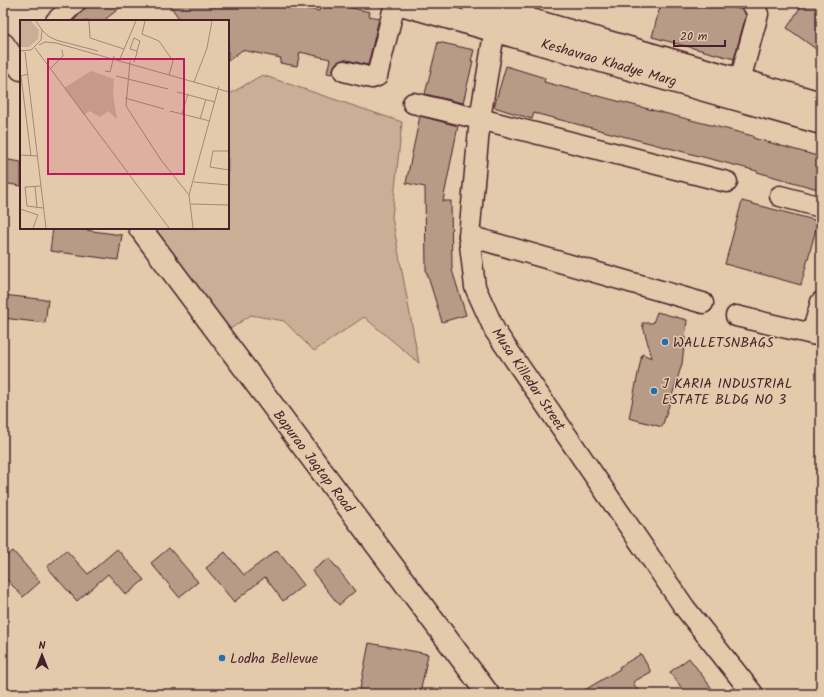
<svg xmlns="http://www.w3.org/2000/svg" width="824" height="697" font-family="Kalam,sans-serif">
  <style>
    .green { fill: #caae96; stroke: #8a6660 }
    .building { fill: #b89b87; stroke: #4a1f2b }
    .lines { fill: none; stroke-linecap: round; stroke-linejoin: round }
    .street-casing { stroke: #4a1f2b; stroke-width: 23 }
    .secondary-casing { stroke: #4a1f2b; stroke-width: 25 }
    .street { stroke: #e3caab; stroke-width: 20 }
    .secondary { stroke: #e3caab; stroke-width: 22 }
    .poi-dot { fill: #1f6fb2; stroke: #e3caab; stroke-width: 1.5 }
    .labels { text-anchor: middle; stroke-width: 3; stroke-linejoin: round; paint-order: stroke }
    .street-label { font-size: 14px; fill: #4a1f2b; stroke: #e3caab }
    .poi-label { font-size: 14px; fill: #4a1f2b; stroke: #e3caab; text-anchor: start }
    .inset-road { fill: none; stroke: #a68678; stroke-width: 1 }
    .view { fill: #c2185b; fill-opacity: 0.15; stroke: #c2185b; stroke-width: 2 }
    .inset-edge { fill: none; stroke: #4a1f2b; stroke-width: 2 }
  </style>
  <rect width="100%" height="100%" fill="#e3caab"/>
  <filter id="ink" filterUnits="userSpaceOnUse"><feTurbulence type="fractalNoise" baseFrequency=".025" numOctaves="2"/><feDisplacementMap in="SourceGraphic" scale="8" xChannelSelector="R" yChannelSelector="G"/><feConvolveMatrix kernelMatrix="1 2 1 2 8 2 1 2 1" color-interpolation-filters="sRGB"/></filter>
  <g filter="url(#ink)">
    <!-- green -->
    <polygon class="green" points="262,75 402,122 392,217 419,363 364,317 314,351 284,321 251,315 221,335 141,228 228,228 228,95"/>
    <!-- building -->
    <g class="building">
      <polygon points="90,3 126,3 103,21 73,21"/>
      <polygon points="168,3 280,3 319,11 321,5 333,8 334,4 370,12 369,16 379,18 368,65 347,60 341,60 336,63 333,69 333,74 327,73 330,59 300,52 297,66 280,63 281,58 242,50 228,61 228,21 181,21"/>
      <polygon points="661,3 715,3 743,10 746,15 734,59 652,37"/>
      <polygon points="803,3 821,3 821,41 816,49 787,28"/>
      <polygon points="438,42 474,50 471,61 473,61 463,103 425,94"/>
      <polygon points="506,66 545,78 544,82 753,136 753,138 821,157 821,190 757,172 757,171 534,113 532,119 494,107"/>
      <polygon points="420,116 458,126 443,201 451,201 452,270 466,315 442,322 426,270 425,187 406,183"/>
      <polygon points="3,159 21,162 21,186 3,183"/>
      <polygon points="742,201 818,221 801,285 725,264"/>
      <polygon points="53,228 70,228 122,235 118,260 50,251"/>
      <polygon points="3,295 48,300 45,323 3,318"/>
      <polygon points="657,312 687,320 682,364 662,427 629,418 642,354 652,358 642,323 653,323"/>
      <polygon points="169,548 198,582 179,597 151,563"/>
      <polygon points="117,549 144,580 126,595 108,574 77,601 47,567 66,550 88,574"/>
      <polygon points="277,550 304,585 283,601 265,577 234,602 206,568 225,552 244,575"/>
      <polygon points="13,551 40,582 23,597 3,575 3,559"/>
      <polygon points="329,558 355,591 339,605 312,571"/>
      <polygon points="369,643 428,654 420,694 359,694"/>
      <polygon points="641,654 651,672 633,682 640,694 578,694 620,669 619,667"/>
      <polygon points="689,658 716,694 686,694 670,672"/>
    </g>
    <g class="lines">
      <defs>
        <g id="street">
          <polyline points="497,15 480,119 469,236 475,287 495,331 685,608 753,694"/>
          <polyline points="521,17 525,3"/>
          <polyline points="56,21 75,3"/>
          <polyline points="344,71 372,78 377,76 395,3"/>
          <polyline points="736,95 758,14 752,3"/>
          <polyline points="413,103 480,119 727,182"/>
          <polyline points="780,196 821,207"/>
          <polyline points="469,236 703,303"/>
          <polyline points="736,316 821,336"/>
          <polyline points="812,334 821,302"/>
        </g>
        <g id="secondary">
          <polyline points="397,3 821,123"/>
          <polyline points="472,3 821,103"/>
          <polyline points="3,44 21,69"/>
          <polyline points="140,228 488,694"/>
        </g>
      </defs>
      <!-- street casing -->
      <use href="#street" class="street-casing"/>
      <!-- secondary casing -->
      <use href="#secondary" class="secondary-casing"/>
      <!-- street -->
      <use href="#street" class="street"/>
      <!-- secondary -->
      <use href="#secondary" class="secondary"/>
    </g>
  </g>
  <!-- markers -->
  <g class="poi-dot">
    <circle cx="665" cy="342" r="4"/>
    <circle cx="654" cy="391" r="4"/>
    <circle cx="222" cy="658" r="4"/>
  </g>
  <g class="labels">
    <!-- street labels -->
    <g class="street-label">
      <text transform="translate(609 62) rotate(16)" y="5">Keshavrao Khadye Marg</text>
      <text transform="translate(529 379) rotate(56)" y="5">Musa Killedar Street</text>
      <text transform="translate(314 461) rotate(53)" y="5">Bapurao Jagtap Road</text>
    </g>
    <!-- poi labels -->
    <g class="poi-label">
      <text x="673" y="347">WALLETSNBAGS</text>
      <text x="662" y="388">J KARIA INDUSTRIAL<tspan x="662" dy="16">ESTATE BLDG NO 3</tspan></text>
      <text x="230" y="663">Lodha Bellevue</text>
    </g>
  </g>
  <!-- overview -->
  <g transform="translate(20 20)">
    <rect width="209" height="209" fill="#e3caab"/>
    <path d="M0,1H11L19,10L18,19L9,27H0ZM71,51L94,59L93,75L97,99L88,91L80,97L69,91L64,95L44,68Z" fill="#caae96"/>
    <path class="inset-road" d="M69,1L70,18L104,29M125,1L122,14L139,21L153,41L149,55M22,10L28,16L36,20L78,31M19,25L25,22L36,23L209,72M15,28L149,208M0,31L11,30L21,20L22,10L16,1M5,32L26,208M99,41L116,1M110,41L106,86L141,140L169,175M114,42L117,33V31L120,21L114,18L110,29L117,31M30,49L43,36L42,30M85,51L90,52L94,36M8,54L1,56L11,136M96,56L148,69M174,62L187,28L192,1M157,72L195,82M105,78L144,89M150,91L190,101M162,94L168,74M180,99L186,79M209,131H193L190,147L209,150M0,135L17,136M174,162L209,165M15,166L17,188M21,166L5,167L7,186L23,188M171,184L209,185M0,189L18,195L13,208M173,208L169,175L199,66"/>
    <path class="view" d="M28,39H164V154H28Z"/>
    <rect width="209" height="209" class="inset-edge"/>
  </g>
  <!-- margin -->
  <rect width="824" height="697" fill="none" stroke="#e3caab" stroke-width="16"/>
  <rect x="8" y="8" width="808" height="681" fill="none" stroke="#4a1f2b" stroke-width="1.5" filter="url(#ink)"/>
  <!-- north arrow -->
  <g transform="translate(42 655)" stroke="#e3caab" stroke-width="3" paint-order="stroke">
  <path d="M0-3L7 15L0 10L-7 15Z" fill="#4a1f2b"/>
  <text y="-6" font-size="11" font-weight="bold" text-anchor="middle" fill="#4a1f2b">N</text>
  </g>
  <!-- scale -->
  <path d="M674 40v6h51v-6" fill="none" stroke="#4a1f2b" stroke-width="2"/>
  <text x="680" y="40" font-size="12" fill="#4a1f2b" stroke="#e3caab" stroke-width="3" paint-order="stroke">20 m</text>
</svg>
